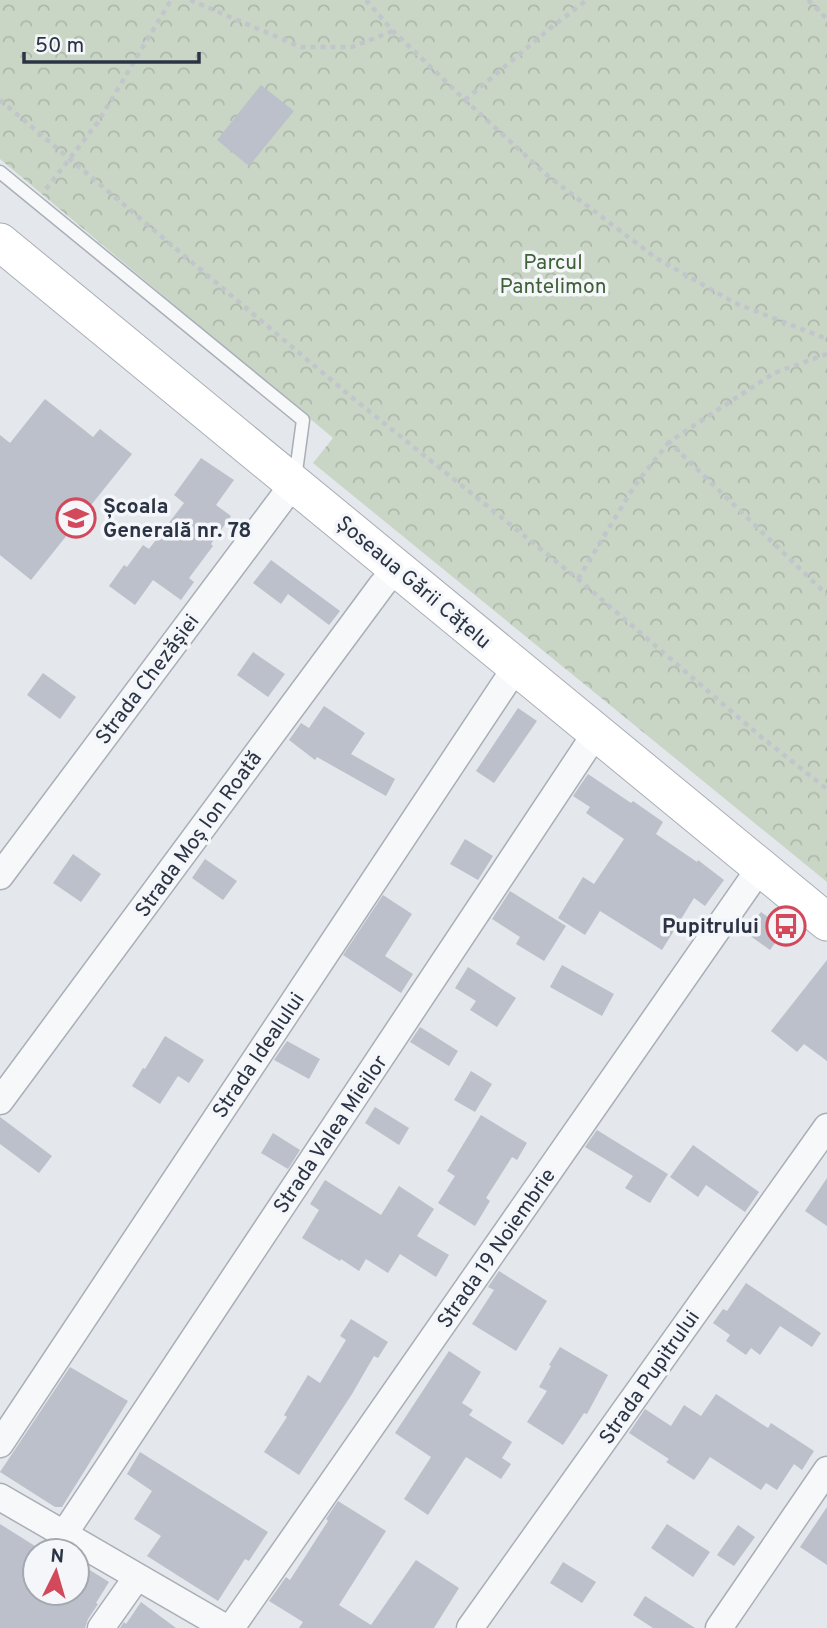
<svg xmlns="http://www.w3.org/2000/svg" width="827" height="1628" font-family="Overpass,sans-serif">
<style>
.forest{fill:url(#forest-crowns)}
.building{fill:#bbc0ca}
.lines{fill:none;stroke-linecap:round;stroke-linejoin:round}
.lane-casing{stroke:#a9aeb7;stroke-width:15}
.street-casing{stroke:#a9aeb7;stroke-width:29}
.secondary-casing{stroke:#a9aeb7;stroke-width:39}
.path{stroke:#c2c5cb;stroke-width:4.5;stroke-dasharray:5 5;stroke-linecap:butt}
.lane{stroke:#f7f8fa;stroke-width:12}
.street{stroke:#f7f8fa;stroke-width:26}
.secondary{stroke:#fff;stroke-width:37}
.labels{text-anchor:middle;stroke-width:7;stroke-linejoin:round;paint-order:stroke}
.park-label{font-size:21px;fill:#3f6138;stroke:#f4f6f9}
.poi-label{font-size:21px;font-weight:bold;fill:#2b3445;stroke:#f4f6f9;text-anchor:start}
.street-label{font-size:21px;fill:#2b3445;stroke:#f4f6f9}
</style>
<defs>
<pattern id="forest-crowns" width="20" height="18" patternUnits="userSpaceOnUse" patternTransform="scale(1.75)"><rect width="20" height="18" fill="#c9d6c5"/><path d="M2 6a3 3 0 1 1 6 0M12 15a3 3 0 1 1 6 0" fill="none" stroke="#adb8ab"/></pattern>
</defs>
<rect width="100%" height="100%" fill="#e4e7ec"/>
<path class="forest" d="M0,0H827V882L313,463L333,438L0,159Z"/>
<path class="building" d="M261,85L294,111L249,166L217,140Z
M45,399L93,437L100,429L132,454L31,580L0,555V435L10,443Z
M201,458L234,480L216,505L231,516L211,544L213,546L189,578L194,582L181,600L153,580L135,605L109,586L124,565L127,567L143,545L149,549L184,503L174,495Z
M271,560L340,611L329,625L288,594L281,604L253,583Z
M253,652L285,674L268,697L237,675Z
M43,673L76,697L60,719L27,695Z
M324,706L365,733L351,754L395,779L386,796L317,757L315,760L289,740L301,723L309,728Z
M518,708L537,721L494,783L476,771Z
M588,774L631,803L633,801L663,822L656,834L697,862L698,860L724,880L705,906L694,898L662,950L600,911L585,935L558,918L583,877L594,884L624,839L586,813L590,807L573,796Z
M465,839L493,856L478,880L450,864Z
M73,854L101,874L81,902L53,883Z
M205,859L237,881L223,900L192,878Z
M510,891L566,926L544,961L516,944L520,937L492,919Z
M383,895L412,914L385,956L413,974L401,993L343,955Z
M761,912L785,929L770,950L745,932Z
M827,960V1061L804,1044L797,1052L771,1031Z
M562,965L614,994L602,1016L550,987Z
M468,967L516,998L497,1027L470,1010L476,1001L455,988Z
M420,1027L458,1051L449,1066L410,1042Z
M165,1036L204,1060L189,1083L178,1076L160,1104L132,1086L143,1068L145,1069Z
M287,1041L320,1059L309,1079L274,1060Z
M471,1071L492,1084L475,1112L454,1100Z
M375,1107L409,1128L399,1145L365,1123Z
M481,1115L527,1143L517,1160L512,1157L486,1198L490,1201L475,1226L438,1203L455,1176L447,1171Z
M0,1117L52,1156L39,1173L0,1144Z
M597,1130L668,1174L650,1203L625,1188L633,1176L585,1147Z
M273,1133L300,1150L288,1169L261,1153Z
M693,1145L759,1192L745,1212L706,1185L698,1197L670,1177Z
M827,1178V1226L805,1211Z
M325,1180L381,1215L399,1186L434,1209L417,1236L449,1255L436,1277L400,1254L388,1273L366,1259L359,1271L341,1259L340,1261L302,1238L319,1210L310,1204Z
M499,1271L547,1301L516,1351L472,1324L494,1290L488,1287Z
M746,1283L821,1333L812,1347L780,1326L760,1355L751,1348L746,1355L726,1341L730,1335L713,1323L723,1309L727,1311Z
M351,1319L388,1342L378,1358L374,1356L352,1394L299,1475L264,1452L287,1417L284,1415L308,1375L320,1383L346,1340L340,1336Z
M560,1347L608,1375L587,1414L584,1413L563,1445L527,1422L547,1391L539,1387L551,1366L549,1365Z
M449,1351L481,1372L462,1403L473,1410L469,1415L512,1442L502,1458L511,1464L501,1479L466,1457L428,1515L404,1499L431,1457L395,1433Z
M70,1367L128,1401L62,1507H55L0,1472Z
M716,1394L768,1428L771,1423L814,1451L802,1470L794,1464L777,1490L766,1483L761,1490L710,1457L694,1480L666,1462L669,1459L629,1433L645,1409L671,1426L684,1405L701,1416Z
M140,1452L268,1532L249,1561L245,1559L218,1601L147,1556L161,1536L134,1519L152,1491L127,1474Z
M338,1501L386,1531L339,1605L371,1625L416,1560L459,1588L434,1628H299L303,1622L269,1601L286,1577L290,1580L328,1521L326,1519Z
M827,1507V1565L800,1547Z
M0,1524L35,1546V1593H77V1562L109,1582L96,1603L98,1604L88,1619L85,1628H0Z
M667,1524L710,1552L693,1577L651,1548Z
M738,1525L755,1537L734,1566L717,1555Z
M563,1562L596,1582L582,1603L550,1583Z
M645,1596L695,1628H653L633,1615Z
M141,1602L176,1628H120L124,1622L126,1624Z"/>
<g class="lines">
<g class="lane-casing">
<path id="lane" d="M0,172L303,420L295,479"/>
</g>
<g class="street-casing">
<path id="street" d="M0,876L294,483
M0,1101L382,585L397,568
M0,1444L516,667
M0,1497L226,1628
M64,1534L596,733
M101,1628L137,1577
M231,1628L760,868
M470,1628L827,1127
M719,1628L827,1470"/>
</g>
<g class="secondary-casing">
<path id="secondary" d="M0,242L827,922"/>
</g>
<path class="path" d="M190,0L301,47H352L393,31
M366,0L393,31L465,100L548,176L656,258L735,303L827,339
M808,0L827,19
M0,100L349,395L578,579L760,736L827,789
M465,100L553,26L587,0
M46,189L98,122L171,0
M827,354L774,373L669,442L827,595
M578,579L635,485L669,442"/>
<use href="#lane" class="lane"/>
<use href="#street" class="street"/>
<use href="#secondary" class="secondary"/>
</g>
<defs>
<g id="school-ring" transform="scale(2.0125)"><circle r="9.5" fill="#f4f6f9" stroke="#d1495b" stroke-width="1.5"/><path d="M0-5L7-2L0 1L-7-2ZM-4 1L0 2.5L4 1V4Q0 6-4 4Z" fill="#d1495b"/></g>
<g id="bus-ring" transform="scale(2.0125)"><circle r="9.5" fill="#f4f6f9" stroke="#d1495b" stroke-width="1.5"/><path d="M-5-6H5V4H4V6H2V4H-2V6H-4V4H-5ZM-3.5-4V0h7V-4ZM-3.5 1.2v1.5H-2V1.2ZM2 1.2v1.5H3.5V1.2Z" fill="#d1495b"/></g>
</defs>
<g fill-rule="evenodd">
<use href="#school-ring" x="76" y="518"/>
<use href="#bus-ring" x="786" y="926"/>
</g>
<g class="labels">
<g class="park-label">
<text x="553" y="269">Parcul<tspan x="553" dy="24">Pantelimon</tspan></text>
</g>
<g class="poi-label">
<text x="103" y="513">Școala<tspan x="103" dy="24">Generală nr. 78</tspan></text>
<text x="759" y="933" text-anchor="end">Pupitrului</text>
</g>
<g class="street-label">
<text transform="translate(414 582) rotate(40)" y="7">Șoseaua Gării Cățelu</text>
<text transform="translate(147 679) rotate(-53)" y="7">Strada Chezășiei</text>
<text transform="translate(198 834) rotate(-54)" y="7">Strada Moș Ion Roată</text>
<text transform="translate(258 1055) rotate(-56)" y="7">Strada Idealului</text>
<text transform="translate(330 1134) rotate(-56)" y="7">Strada Valea Mieilor</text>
<text transform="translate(496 1248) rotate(-55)" y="7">Strada 19 Noiembrie</text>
<text transform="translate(649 1377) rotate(-55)" y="7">Strada Pupitrului</text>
</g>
</g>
<g transform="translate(56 1572) rotate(5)"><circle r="33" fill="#f4f6f9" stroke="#a4a8b1" stroke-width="2"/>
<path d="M0-5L12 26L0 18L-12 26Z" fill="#d1495b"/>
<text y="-10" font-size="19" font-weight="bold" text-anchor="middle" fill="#2b3445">N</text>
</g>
<path d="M24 52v10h175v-10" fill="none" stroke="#2b3445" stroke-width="3.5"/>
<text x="35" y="52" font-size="21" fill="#2b3445" stroke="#f4f6f9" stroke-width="5" paint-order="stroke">50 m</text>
</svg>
